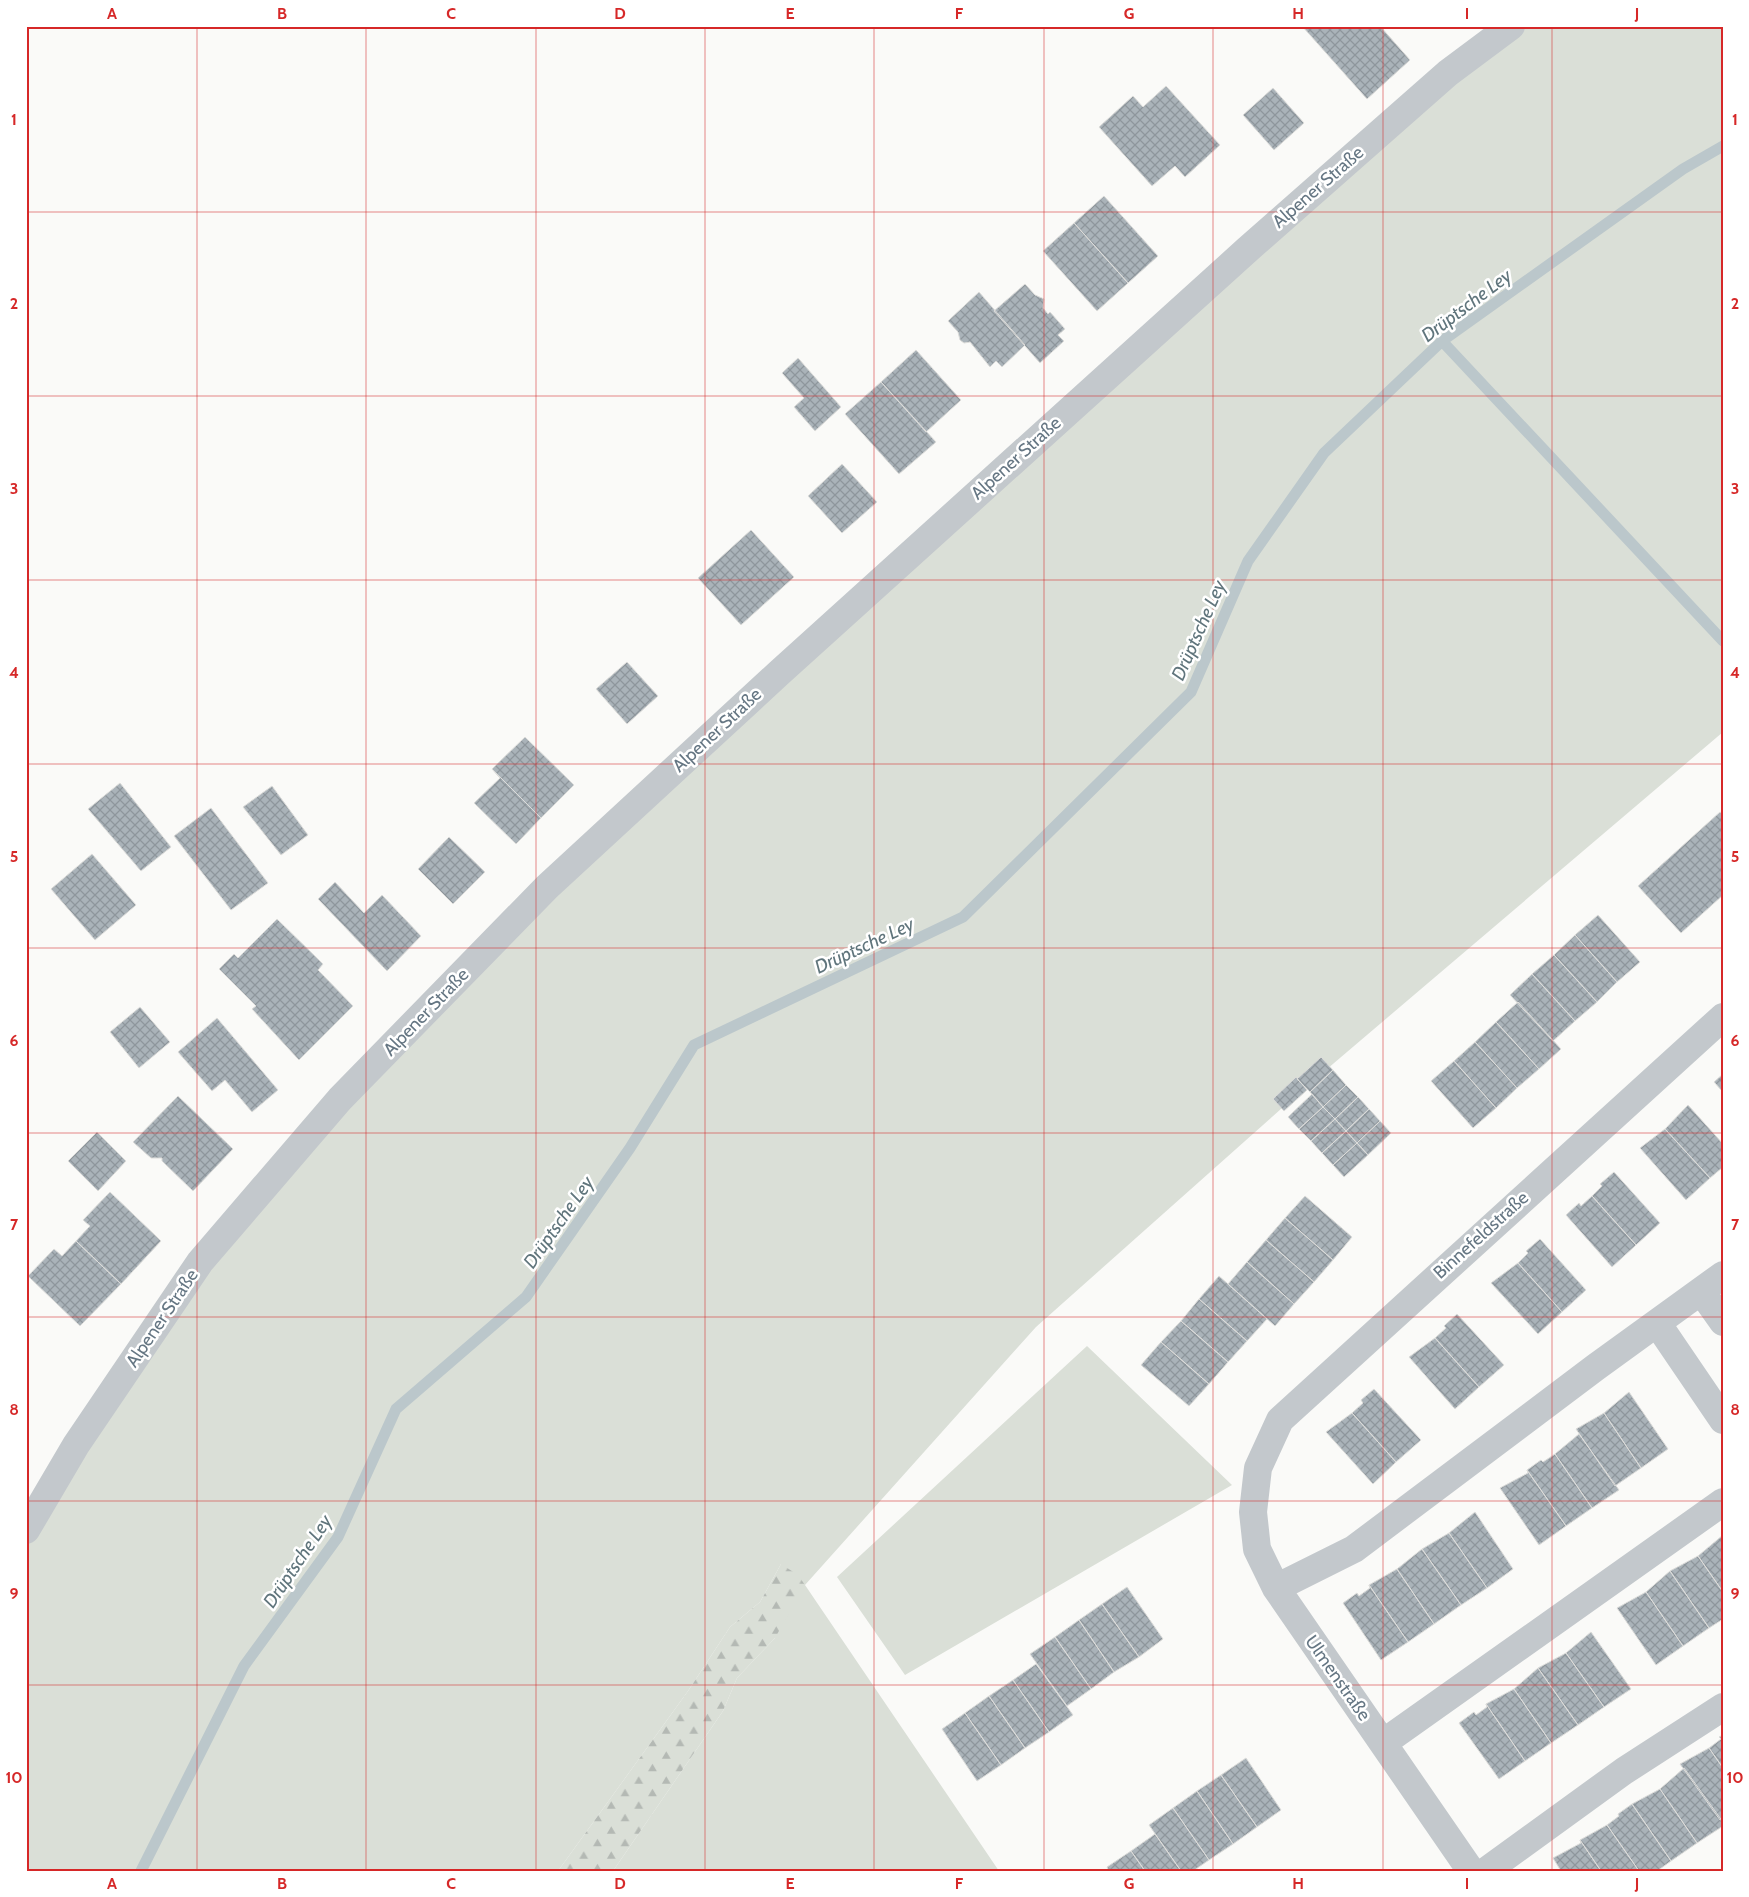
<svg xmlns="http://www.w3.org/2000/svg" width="1749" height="1897" font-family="Cabin,sans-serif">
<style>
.green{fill:#dadfd7}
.forest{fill:url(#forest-firs)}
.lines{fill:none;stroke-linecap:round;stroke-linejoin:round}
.stream{stroke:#bbc7cb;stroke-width:11}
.building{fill:url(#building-cross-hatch);stroke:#dcdcda}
.minor{stroke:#c3c8cc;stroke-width:28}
.grid{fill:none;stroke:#d62828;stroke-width:1;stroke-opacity:0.55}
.labels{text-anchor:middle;stroke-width:5;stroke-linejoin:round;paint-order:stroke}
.street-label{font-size:18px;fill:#657683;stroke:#fff}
.water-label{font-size:19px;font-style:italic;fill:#60757c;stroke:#fff}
.neatline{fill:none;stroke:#d62828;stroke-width:2}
.grid-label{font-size:16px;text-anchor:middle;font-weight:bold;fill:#d62828}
</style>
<defs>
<pattern id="forest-firs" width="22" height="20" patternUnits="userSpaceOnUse" patternTransform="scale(1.25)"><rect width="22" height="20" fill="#dadfd7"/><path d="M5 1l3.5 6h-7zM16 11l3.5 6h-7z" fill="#b4b9b4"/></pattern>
<pattern id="building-cross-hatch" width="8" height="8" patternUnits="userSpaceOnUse" patternTransform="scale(1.25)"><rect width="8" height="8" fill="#aab3b9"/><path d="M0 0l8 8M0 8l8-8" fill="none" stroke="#8e969c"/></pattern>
</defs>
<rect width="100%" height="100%" fill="#fafaf8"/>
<path class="green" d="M1511,26H1723V732L1300,1092L1036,1327L805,1585L999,1871H613L723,1711L737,1678L775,1638L781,1564L760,1602L730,1627L688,1691L558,1871H26V1530L200,1262L547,887Z
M1087,1346L1232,1485L905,1675L837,1577Z"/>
<path class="forest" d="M781,1564L798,1575L805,1585L775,1638L737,1678L723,1711L613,1871H558L688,1691L730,1627L760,1602Z"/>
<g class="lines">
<path class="stream" d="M1442,341L1723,641
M141,1871L244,1666L338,1537L396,1409L526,1297L630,1148L694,1045L963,917L1191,692L1248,561L1324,453L1442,341L1683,169L1723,146"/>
</g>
<path class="building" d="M1302,26H1380L1410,60L1367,99Z
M1166,86L1220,145L1185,177L1175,166L1152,186L1099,127L1133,96L1143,107Z
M1273,88L1304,123L1274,150L1243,115Z
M1104,196L1158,256L1128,283L1074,223Z
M1074,223L1128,283L1097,311L1043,251Z
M1025,284L1035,295L1044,299L1043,308L1048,314L1050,312L1065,329L1058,335L1064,341L1040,363L994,311Z
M979,292L1025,345L1002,367L996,361L990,367L970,342L964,343L960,340L958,332L948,321Z
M916,350L961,400L926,432L881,382Z
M798,358L841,407L815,431L794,407L804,398L782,373Z
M881,382L936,442L899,474L845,414Z
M842,464L877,502L842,533L808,496Z
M751,530L794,577L741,625L698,578Z
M627,662L658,696L627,724L596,689Z
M525,737L574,785L541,818L492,769Z
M492,769L541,818L516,844L474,803L500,778Z
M120,783L171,847L141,871L88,809Z
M272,786L308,835L281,855L243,807Z
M211,808L268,883L231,910L174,836Z
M1720,812L1723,814V895L1681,933L1638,886Z
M449,837L485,872L453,904L418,869Z
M92,854L136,905L95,940L51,889Z
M335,882L364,913L382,895L421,936L387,971L318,899Z
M1598,915L1640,962L1617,982L1575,935Z
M277,919L323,964L318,970L353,1006L299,1060L252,1009L256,1006L219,969L234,954L238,958Z
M1575,935L1617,982L1597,1002L1554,955Z
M1554,955L1597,1002L1575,1021L1532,974Z
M1532,974L1575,1021L1553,1041L1510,995Z
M1518,1002L1561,1049L1539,1069L1496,1022Z
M140,1007L170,1042L139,1068L110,1032Z
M217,1018L278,1090L252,1112L225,1080L212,1091L178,1052Z
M1496,1022L1539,1069L1517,1088L1475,1042Z
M1475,1042L1517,1088L1496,1108L1454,1061Z
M1321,1057L1333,1070L1310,1092L1297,1079Z
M1454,1061L1496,1108L1473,1128L1431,1081Z
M1333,1070L1346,1085L1323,1107L1310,1092Z
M1723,1074V1092L1714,1082Z
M1296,1077L1307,1090L1284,1111L1273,1099Z
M1346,1085L1358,1097L1335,1119L1323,1107Z
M1312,1094L1323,1107L1299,1129L1288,1117Z
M178,1096L233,1149L193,1191L162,1161V1158H151L133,1142Z
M1358,1097L1369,1109L1346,1131L1335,1119Z
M1688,1105L1723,1144V1167L1710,1178L1665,1129Z
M1323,1107L1335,1119L1311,1141L1299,1129Z
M1369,1109L1380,1121L1357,1143L1346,1131Z
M1335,1119L1346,1131L1322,1153L1311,1141Z
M1380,1121L1391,1133L1368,1155L1357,1143Z
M1665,1129L1710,1178L1686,1200L1640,1148Z
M1346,1131L1357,1143L1333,1165L1322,1153Z
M97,1132L126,1161L98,1191L68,1161Z
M1357,1143L1368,1155L1344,1177L1333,1165Z
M1614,1172L1660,1223L1636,1245L1592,1196L1602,1186L1600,1184Z
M110,1192L161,1241L121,1284L76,1241L90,1226L83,1220Z
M1305,1196L1352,1237L1333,1260L1285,1218Z
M1592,1196L1636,1245L1612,1267L1566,1215L1579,1203L1581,1206Z
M1285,1218L1333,1260L1314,1282L1266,1240Z
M1540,1239L1586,1290L1562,1312L1518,1263L1528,1253L1526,1251Z
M1266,1240L1314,1282L1294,1304L1247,1262Z
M76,1241L121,1284L80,1326L28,1276L54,1249L62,1256Z
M1247,1262L1294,1304L1275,1326L1228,1284Z
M1518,1263L1562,1312L1538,1334L1491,1283Z
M1219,1276L1267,1319L1247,1341L1199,1299Z
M1199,1299L1247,1341L1228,1362L1181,1321Z
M1457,1314L1504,1365L1479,1387L1435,1338L1446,1328L1444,1326Z
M1181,1321L1228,1362L1209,1384L1161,1342Z
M1435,1338L1479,1387L1455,1409L1409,1357Z
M1161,1342L1209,1384L1189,1406L1141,1365Z
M1374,1389L1421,1440L1396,1462L1352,1413L1363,1403L1361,1400Z
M1629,1392L1668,1449L1641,1468L1604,1413Z
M1352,1413L1396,1462L1373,1484L1326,1432Z
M1604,1413L1641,1468L1615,1486L1576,1429Z
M1579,1434L1619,1490L1592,1508L1555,1454Z
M1555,1454L1592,1508L1566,1526L1527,1470L1541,1460L1543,1462Z
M1527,1470L1566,1526L1539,1545L1500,1488L1528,1473Z
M1475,1512L1513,1569L1487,1588L1449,1533Z
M1449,1533L1487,1588L1461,1605L1422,1549Z
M1723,1535V1592L1698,1556Z
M1422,1549L1461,1605L1434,1624L1397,1569Z
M1698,1556L1723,1592V1619L1709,1628L1670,1571Z
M1397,1569L1434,1624L1408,1642L1369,1585Z
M1670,1571L1709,1628L1683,1646L1646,1592Z
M1369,1585L1408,1642L1381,1660L1343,1603L1357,1593L1359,1596L1370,1588Z
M1127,1587L1163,1639L1139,1657L1102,1604Z
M1646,1592L1683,1646L1656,1665L1617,1608Z
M1102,1604L1139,1657L1114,1672L1079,1620Z
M1079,1620L1114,1672L1091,1689L1055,1637Z
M1591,1632L1631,1689L1604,1707L1566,1653Z
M1055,1637L1091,1689L1067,1706L1030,1654Z
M1566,1653L1604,1707L1578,1725L1538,1668Z
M1036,1664L1073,1715L1049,1732L1013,1680Z
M1538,1668L1578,1725L1551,1743L1514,1689Z
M1013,1680L1049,1732L1025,1748L989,1696Z
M1514,1689L1551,1743L1525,1761L1486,1704Z
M989,1696L1025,1748L1001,1765L965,1713Z
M1486,1704L1525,1761L1499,1779L1459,1723L1474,1712L1476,1715L1487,1707Z
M965,1713L1001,1765L977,1781L942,1729Z
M1723,1735V1768L1709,1748L1721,1739L1719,1737Z
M1709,1748L1723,1768V1819L1720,1820L1680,1764Z
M1246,1758L1281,1810L1257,1827L1221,1775Z
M1684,1768L1723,1822V1826L1697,1843L1660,1789Z
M1221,1775L1257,1827L1233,1844L1197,1791Z
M1660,1789L1697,1843L1671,1861L1632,1804Z
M1197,1791L1233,1844L1209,1860L1173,1808Z
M1632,1804L1671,1861L1657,1871H1639L1607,1825L1619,1816L1618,1814Z
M1173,1808L1209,1860L1193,1871H1181L1149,1825Z
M1607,1825L1639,1871H1601L1580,1840Z
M1155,1834L1181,1871H1145L1131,1851Z
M1580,1840L1601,1871H1561L1553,1858L1581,1843Z
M1131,1851L1145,1871H1109L1107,1867Z"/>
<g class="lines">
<path class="minor" d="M1701,1291L1723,1322
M1657,1323L1723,1420
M26,1530L76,1445L200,1262L340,1099L547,887L779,673L1247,250L1448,73L1511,26
M1276,1588L1354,1549L1596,1367L1723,1275
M1383,1743L1723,1502
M1471,1871L1276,1588L1257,1549L1253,1512L1258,1468L1280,1420L1723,1017
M1486,1871L1624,1771L1723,1707"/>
</g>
<path class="grid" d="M197,26V1871M366,26V1871M536,26V1871M705,26V1871M874,26V1871M1044,26V1871M1213,26V1871M1383,26V1871M1552,26V1871M26,212H1723M26,396H1723M26,580H1723M26,764H1723M26,948H1723M26,1133H1723M26,1317H1723M26,1501H1723M26,1685H1723"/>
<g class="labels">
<g class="street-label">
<text transform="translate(1318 187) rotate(-41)" y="6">Alpener Straße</text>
<text transform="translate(1016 458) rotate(-42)" y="6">Alpener Straße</text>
<text transform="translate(717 730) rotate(-43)" y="6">Alpener Straße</text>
<text transform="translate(426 1012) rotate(-46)" y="6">Alpener Straße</text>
<text transform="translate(1481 1235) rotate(-42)" y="6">Binnefeldstraße</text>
<text transform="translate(162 1318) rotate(-56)" y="6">Alpener Straße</text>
<text transform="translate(1338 1678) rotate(55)" y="6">Ulmenstraße</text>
</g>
<g class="water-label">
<text transform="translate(1466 305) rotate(-37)" y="7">Drüptsche Ley</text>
<text transform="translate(1198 630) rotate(-66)" y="7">Drüptsche Ley</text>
<text transform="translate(864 945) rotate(-25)" y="7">Drüptsche Ley</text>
<text transform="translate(558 1222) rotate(-55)" y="7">Drüptsche Ley</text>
<text transform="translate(297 1561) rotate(-56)" y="7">Drüptsche Ley</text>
</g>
</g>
<rect width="1749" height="1897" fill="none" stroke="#ffffff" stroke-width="55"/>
<rect x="28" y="28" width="1694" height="1842" class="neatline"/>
<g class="grid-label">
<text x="112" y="19">A</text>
<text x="282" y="19">B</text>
<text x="451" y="19">C</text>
<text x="620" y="19">D</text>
<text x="790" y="19">E</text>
<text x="959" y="19">F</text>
<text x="1129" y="19">G</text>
<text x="1298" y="19">H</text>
<text x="1467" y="19">I</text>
<text x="1637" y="19">J</text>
<text x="14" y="125">1</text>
<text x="1735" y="125">1</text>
<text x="14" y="309">2</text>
<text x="1735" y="309">2</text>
<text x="14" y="494">3</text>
<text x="1735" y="494">3</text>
<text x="14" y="678">4</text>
<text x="1735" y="678">4</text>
<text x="14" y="862">5</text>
<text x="1735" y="862">5</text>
<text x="14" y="1046">6</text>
<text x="1735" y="1046">6</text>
<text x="14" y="1230">7</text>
<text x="1735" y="1230">7</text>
<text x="14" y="1415">8</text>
<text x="1735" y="1415">8</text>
<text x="14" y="1599">9</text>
<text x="1735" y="1599">9</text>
<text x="14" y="1783">10</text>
<text x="1735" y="1783">10</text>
<text x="112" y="1889">A</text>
<text x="282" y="1889">B</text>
<text x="451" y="1889">C</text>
<text x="620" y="1889">D</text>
<text x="790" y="1889">E</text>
<text x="959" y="1889">F</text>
<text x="1129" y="1889">G</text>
<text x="1298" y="1889">H</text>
<text x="1467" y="1889">I</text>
<text x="1637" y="1889">J</text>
</g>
</svg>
